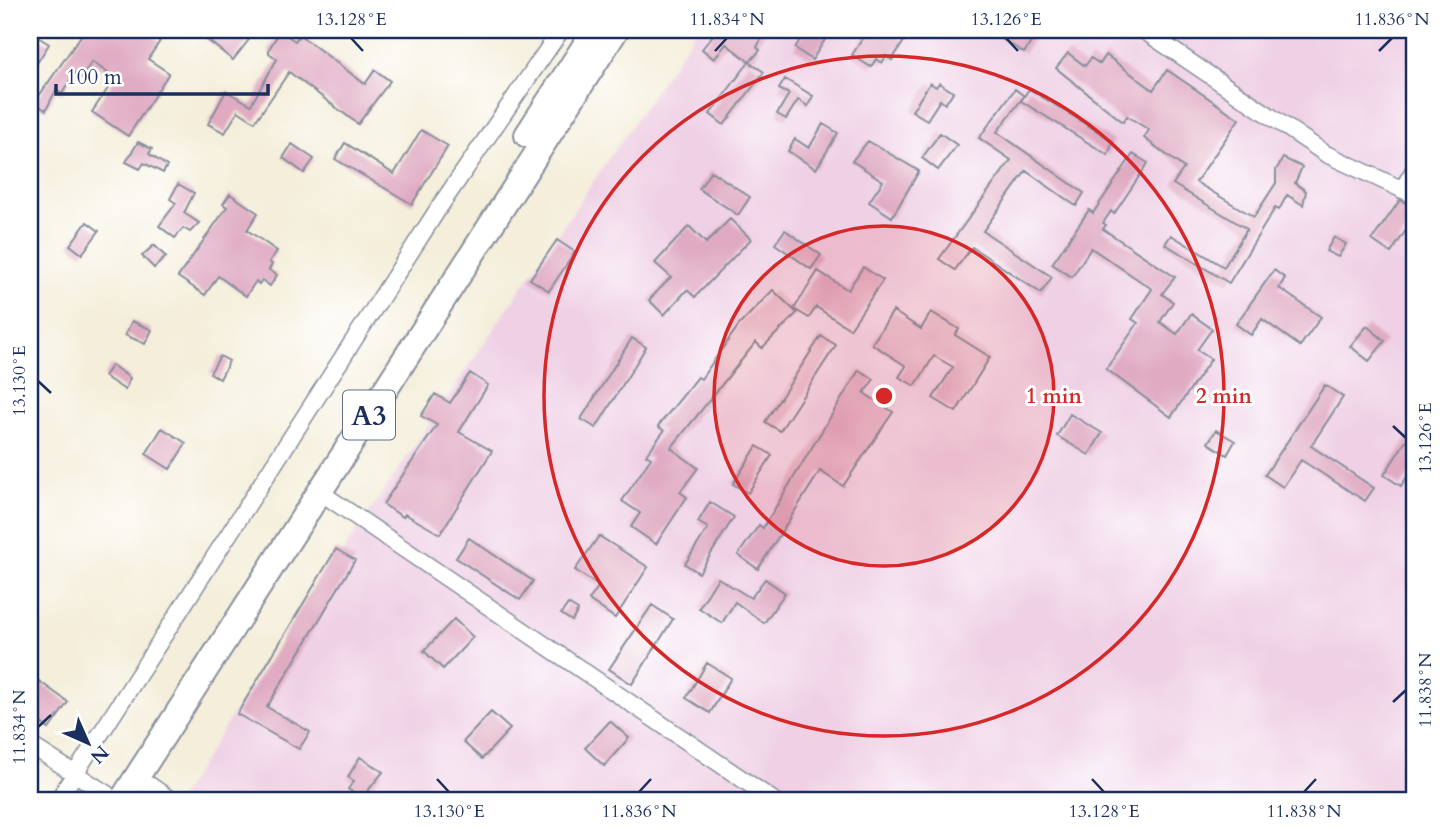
<svg xmlns="http://www.w3.org/2000/svg" width="1444" height="830" font-family="Cardo,serif">
<style>
.built{fill:#efd0e5}
.building{fill:#e0abc2}
.lines{fill:none;stroke-linecap:round;stroke-linejoin:round}
.minor-casing{stroke:#888e9c;stroke-width:19}
.trunk-casing{stroke:#888e9c;stroke-width:28}
.minor{stroke:#fff;stroke-width:16}
.trunk{stroke:#fff;stroke-width:24}
.ticks{fill:none;stroke:#1b2f5e;stroke-width:2.5}
.ring{fill:none;stroke:#d62828;stroke-width:3.5}
.labels{text-anchor:middle;stroke-width:6;stroke-linejoin:round;paint-order:stroke}
.shield{fill:#fff;stroke:#5f6d8e;stroke-width:2}
.shield-label{font-size:28px;font-weight:bold;fill:#1b2f5e}
.centre{fill:#d62828;stroke:#fff;stroke-width:3.5}
.ring-label{font-size:21px;text-anchor:middle;font-weight:bold;fill:#d62828;stroke:#fff;stroke-width:6;stroke-linejoin:round;paint-order:stroke}
.neatline{fill:none;stroke:#1b2f5e;stroke-width:2.5}
.ticks-label{font-size:18px;text-anchor:middle;fill:#1b2f5e}
</style>
<rect width="100%" height="100%" fill="#fff"/>
<filter id="ink" filterUnits="userSpaceOnUse"><feTurbulence type="fractalNoise" baseFrequency=".0143" numOctaves="2"/><feDisplacementMap in="SourceGraphic" scale="14" xChannelSelector="R" yChannelSelector="G"/><feConvolveMatrix kernelMatrix="1 2 1 2 8 2 1 2 1" color-interpolation-filters="sRGB"/></filter>
<filter id="wash" filterUnits="userSpaceOnUse"><feTurbulence type="fractalNoise" baseFrequency=".00686" numOctaves="4" result="noise"/><feDisplacementMap in="SourceGraphic" scale="28" xChannelSelector="R" yChannelSelector="G"/><feGaussianBlur stdDeviation="1.57" result="paint"/><feColorMatrix in="noise" values="0 0 0 0 0 0 0 0 0 0 0 0 0 0 0 0 0 1.4 0 .05"/><feComposite in="paint" operator="in"/></filter>
<g filter="url(#wash)">
<rect width="100%" height="100%" fill="#f4eeda"/>
<path class="built" d="M696,30H1414V800H178L233,714Z"/>
<g id="blocks">
<path class="building" d="M85,30H143L160,41L148,59L169,73L128,136L92,112L115,78L92,62L81,78L74,73L62,94L56,90L46,110L34,103Z
M213,30H242L251,37L233,60L206,39Z
M717,30H766L757,47L760,50L750,62L726,44L714,59L702,49Z
M806,30H831L812,60L795,48Z
M868,30L883,36L887,30L904,41L892,60L886,56L882,63L876,59L871,67L852,55Z
M988,30H1039L1024,53Z
M280,31L295,41L300,35L365,84L375,70L390,81L358,124L289,72L255,122L238,111L225,133L208,124L226,91L251,105L277,59L269,53V49Z
M30,32L49,44L30,74Z
M1068,53L1085,66L1091,58L1100,64L1106,55L1153,90L1167,70L1239,119L1196,182L1254,217L1276,183V170L1283,158L1302,167L1295,183L1306,191L1303,205L1287,195L1279,210L1275,208L1229,283L1165,244L1171,235L1224,267L1247,229L1173,184L1184,168L1144,138L1149,130L1127,116L1123,122L1056,68Z
M749,62L764,72L724,125L710,114Z
M785,79L813,96L808,106L798,100L786,119L777,114L789,94L779,89Z
M930,83L936,87L939,83L953,92L945,104L940,100L927,120L912,111Z
M1015,89L1024,96L997,132L1084,193L1076,206L1026,171L983,231L1052,277L1041,293L972,247L955,270L939,259L1011,160L979,138Z
M1029,89L1113,141L1108,155L1021,101Z
M823,124L838,133L816,169L788,151L795,139L809,148Z
M421,130L448,146L412,204L335,159L345,143L394,174Z
M940,133L957,145L938,170L922,158Z
M868,141L919,171L892,217L869,202L883,181L852,161Z
M138,142L152,149L149,154L167,166L163,173L144,163L140,169L126,162Z
M292,144L314,159L304,173L283,158Z
M1133,154L1148,163L1114,214L1111,211L1103,223L1106,225L1103,229L1175,277L1162,294L1173,302L1160,322L1177,334L1191,314L1212,329L1197,350L1211,359L1171,417L1106,369L1138,323L1132,319L1152,289L1091,248L1072,277L1052,264L1089,210L1093,213Z
M711,171L750,197L738,215L699,189Z
M178,184L194,193L184,213L199,223L190,232L183,228L175,238L159,226L176,203L170,199Z
M230,194L258,213L247,230L277,251L269,262L272,264L269,270L277,275L270,286L262,280L259,284L256,281L246,296L218,276L205,295L178,277L227,207L223,204Z
M1400,200L1414,207V218L1391,253L1372,240Z
M730,219L751,239L695,297L687,290L664,315L649,300L671,277L655,263L689,226L706,243Z
M87,222L99,231L82,254L70,245Z
M785,230L821,255L811,269L775,244Z
M1334,237L1346,244L1338,257L1326,251Z
M557,240L575,252L549,291L530,279Z
M154,245L166,257L154,268L142,256Z
M863,267L883,280L850,329L816,307L809,318L794,309L818,271L848,290Z
M1274,270L1285,278L1279,288L1321,317L1300,346L1262,319L1251,335L1236,324Z
M773,290L797,313L762,348L756,342L671,448L698,468L680,492L687,497L656,544L631,527L640,513L622,501L651,458L646,455L664,431L658,426L698,377L701,379L739,325Z
M893,311L921,329L931,312L959,329L955,335L990,357L956,412L933,398L953,367L934,356L915,386L899,377L906,366L872,344Z
M132,321L152,330L145,344L125,335Z
M1367,326L1385,341L1369,361L1350,346Z
M821,336L836,345L780,431L765,422Z
M632,338L646,347L596,428L581,419Z
M220,356L229,361L220,379L210,373Z
M112,365L130,378L125,390L104,376Z
M859,370L874,379L864,393L893,412L843,486L820,471L758,569L738,555L759,525L763,528Z
M470,373L488,385L459,432L492,451L440,534L405,514L403,517L383,504L437,425L421,416L435,394L450,403Z
M1325,385L1343,397L1311,446L1374,488L1365,501L1301,460L1283,487L1265,475Z
M1070,414L1102,433L1089,455L1057,436Z
M162,428L186,443L170,469L146,454Z
M1414,428V466L1401,486L1384,475Z
M1216,430L1235,441L1227,455L1208,443Z
M757,446L772,455L748,493L733,484Z
M710,502L734,517L699,573L685,564L708,528L698,522Z
M599,536L648,567L615,618L589,600L599,586L575,570Z
M469,538L533,581L520,600L456,558Z
M336,549L355,560L267,707L310,732L299,749L237,714Z
M718,578L751,598L765,579L785,593L764,623L735,602L722,623L699,608Z
M568,604L578,610L572,621L561,614Z
M652,605L673,619L632,684L609,669Z
M454,619L473,637L443,669L424,651Z
M707,663L731,678L710,713L686,698Z
M39,681L68,702L49,729L30,715L38,698L31,693Z
M491,712L510,729L482,759L463,742Z
M610,721L629,738L604,766L585,748Z
M360,757L383,772L362,798L348,789L354,781L348,777Z"/>
</g>
</g>
<g filter="url(#ink)">
<use href="#blocks" fill-opacity="0" stroke="#888e9c" stroke-width="2"/>
<g class="lines">
<g class="minor-casing">
<path id="minor" d="M1143,30L1326,154L1414,195
M1402,190L1414,170
M320,492L773,800
M30,745L107,794
M134,780L151,786L171,800
M58,800L440,206L561,30"/>
</g>
<g class="trunk-casing">
<path id="trunk" d="M527,135L595,30
M122,800L616,30"/>
</g>
<use href="#minor" class="minor"/>
<use href="#trunk" class="trunk"/>
</g>
</g>
<path class="ticks" d="M351,38L363,51M1006,38L1018,51M715,51L727,38M1379,51L1392,38M38,381L51,393M1393,426L1406,438M1393,702L1406,690M38,727L51,715M437,779L449,792M1092,779L1104,792M639,792L651,779M1304,792L1316,779"/>
<circle cx="884" cy="396" r="170" fill="#d62828" fill-opacity=".12"/>
<g class="ring">
<circle cx="884" cy="396" r="170"/>
<circle cx="884" cy="396" r="340"/>
</g>
<g class="labels">
<rect class="shield" x="343" y="390.5" width="52" height="49" rx="5"/>
<g class="shield-label">
<text x="369" y="425">A3</text>
</g>
</g>
<circle cx="884" cy="396" r="10" class="centre"/>
<g class="ring-label">
<text x="1054" y="403">1 min</text>
<text x="1224" y="403">2 min</text>
</g>
<rect width="1444" height="830" fill="none" stroke="#fff" stroke-width="77"/>
<g transform="translate(88 743) rotate(135)" stroke="#ffffff" stroke-width="5" paint-order="stroke">
<path d="M0-5L12 26L0 18L-12 26Z" fill="#1b2f5e"/>
<text y="-10" font-size="19" font-weight="bold" text-anchor="middle" fill="#1b2f5e">N</text>
</g>
<path d="M56 84v10h212v-10" fill="none" stroke="#1b2f5e" stroke-width="3.5"/>
<text x="66" y="84" font-size="21" fill="#1b2f5e" stroke="#ffffff" stroke-width="5" paint-order="stroke">100 m</text>
<rect x="38" y="38" width="1368" height="754" class="neatline"/>
<g class="ticks-label">
<text x="351" y="25">13.128°E</text>
<text x="727" y="25">11.834°N</text>
<text x="1006" y="25">13.126°E</text>
<text x="1392" y="25">11.836°N</text>
<text transform="translate(19 381) rotate(-90)" y="6">13.130°E</text>
<text transform="translate(1425 438) rotate(-90)" y="6">13.126°E</text>
<text transform="translate(1425 690) rotate(-90)" y="6">11.838°N</text>
<text transform="translate(19 727) rotate(-90)" y="6">11.834°N</text>
<text x="449" y="817">13.130°E</text>
<text x="639" y="817">11.836°N</text>
<text x="1104" y="817">13.128°E</text>
<text x="1304" y="817">11.838°N</text>
</g>
</svg>
